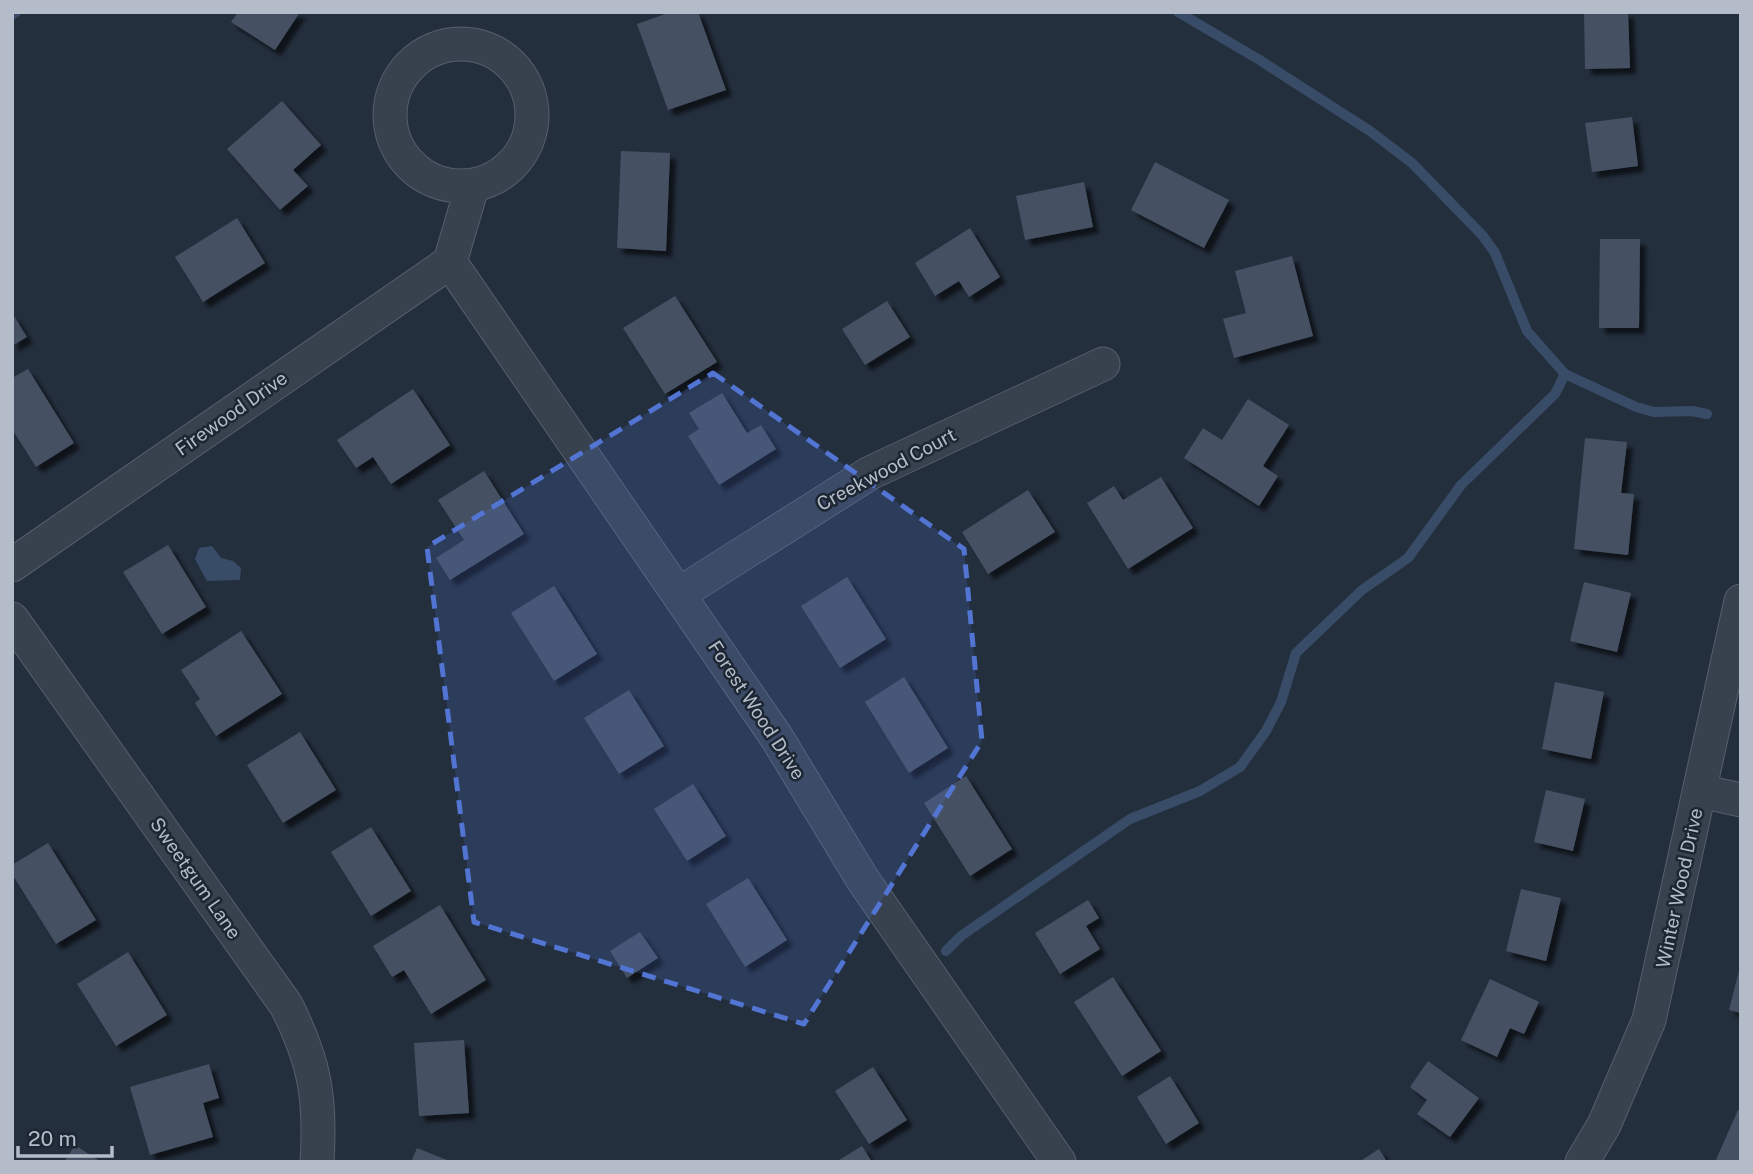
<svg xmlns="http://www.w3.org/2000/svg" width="1753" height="1174" font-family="'Public Sans',sans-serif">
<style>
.water{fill:#394c67}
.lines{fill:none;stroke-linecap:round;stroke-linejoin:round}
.stream{stroke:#394c67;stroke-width:10}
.building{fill:#455162;filter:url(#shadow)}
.minor-casing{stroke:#565f6c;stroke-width:35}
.minor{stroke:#38414e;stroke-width:33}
.marked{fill:#5274d3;fill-opacity:0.2;stroke:#5274d3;stroke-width:5;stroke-dasharray:14 9;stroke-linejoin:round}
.labels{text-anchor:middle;stroke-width:5;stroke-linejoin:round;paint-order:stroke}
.street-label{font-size:19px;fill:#b4bcc9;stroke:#1d2633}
</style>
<defs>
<filter id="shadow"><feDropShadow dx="6" dy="6" stdDeviation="2" flood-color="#0009"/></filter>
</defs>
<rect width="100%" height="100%" fill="#242f3e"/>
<path class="water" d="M212,546L221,558L233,561L241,568L240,580L207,581L195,559L199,548Z"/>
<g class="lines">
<path class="stream" d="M1178,12L1258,59L1370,131L1412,163L1483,236L1495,253L1527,331L1565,374L1636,407L1654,412L1692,411L1707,414
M12,15L16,12
M946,951L961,936L1130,819L1200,791L1240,767L1266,731L1281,702L1296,653L1362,590L1408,558L1461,485L1555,394L1565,374"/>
</g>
<path class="building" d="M238,12H300L275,50L231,22Z
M671,12H698L726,90L668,110L637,24Z
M1584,12H1628L1630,68L1585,69Z
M282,101L321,145L293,170L308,186L280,210L227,149Z
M1632,117L1638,166L1592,172L1585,123Z
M621,151L670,153L666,251L617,248Z
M1155,162L1229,200L1204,248L1131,210Z
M1084,182L1093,227L1025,240L1016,196Z
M237,218L265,263L203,302L175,257Z
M970,228L1000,277L969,297L959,281L935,296L915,263Z
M1600,239H1640L1639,328H1599Z
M1292,256L1313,336L1234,358L1223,319L1246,313L1235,271Z
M675,296L717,362L665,394L623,328Z
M887,301L910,337L865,365L842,329Z
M12,313L27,337L12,346Z
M28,369L74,443L36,467L12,429V378Z
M413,389L450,445L391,484L373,457L356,468L337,440Z
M722,393L747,433L761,425L776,449L719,485L688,436L699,429L689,413Z
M1248,399L1289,425L1263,466L1278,476L1259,506L1184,458L1203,428L1222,440Z
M1585,438L1627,442L1621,493L1634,494L1628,555L1574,549Z
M484,471L524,534L450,580L436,558L464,540L438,500Z
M1161,477L1193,528L1128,569L1087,503L1114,486L1123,500Z
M1028,490L1055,532L988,574L962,532Z
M168,545L206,607L162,634L123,572Z
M847,577L886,639L840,668L801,606Z
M1584,582L1631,593L1617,652L1570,641Z
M554,586L597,654L554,681L511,613Z
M241,631L282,694L216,736L195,703L200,699L181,670Z
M904,677L948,748L909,773L865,702Z
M1555,682L1604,692L1591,759L1542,749Z
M629,690L664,746L619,774L584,718Z
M300,732L336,790L283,823L247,765Z
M966,776L1012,849L970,876L924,803Z
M693,784L726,836L687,861L654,809Z
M1546,790L1585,799L1573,851L1534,842Z
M371,827L411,891L371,916L331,852Z
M48,843L96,920L56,944L12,874V865Z
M748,878L787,940L745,967L706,904Z
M1521,889L1561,898L1546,961L1506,951Z
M1088,900L1099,918L1086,926L1100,949L1060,974L1035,933Z
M440,905L486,980L431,1014L404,970L392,977L373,946Z
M640,932L658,958L627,978L610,951Z
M128,952L167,1015L116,1046L77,984Z
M1740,967H1741V1013L1729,1010Z
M1113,977L1161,1051L1122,1076L1074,1002Z
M1490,979L1539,1002L1524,1034L1510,1028L1497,1057L1461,1040Z
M464,1040L469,1113L419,1116L414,1043Z
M1428,1061L1479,1098L1450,1137L1417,1114L1427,1100L1410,1087Z
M209,1064L219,1098L203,1103L213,1137L150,1155L130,1087Z
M873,1067L907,1120L869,1144L835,1091Z
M1170,1076L1199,1123L1166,1144L1137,1097Z
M1738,1110L1741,1112V1162H1715Z
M75,1145L101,1162H64Z
M862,1146L872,1162H836Z
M417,1148L452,1162H411Z
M1379,1149L1387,1162H1359Z"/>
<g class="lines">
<g class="minor-casing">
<path id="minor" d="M390 115a71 71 0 1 1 142 0a71 71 0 1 1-142 0Z
M450,262L777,738L863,880L1059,1162
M450,262L472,187
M12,565L450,262
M679,594L870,473L1103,364
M12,619L286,1005C315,1062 321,1098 317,1162
M1700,791L1741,800
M1582,1162L1604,1125L1649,1020L1741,601"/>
</g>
<use href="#minor" class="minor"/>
</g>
<path class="marked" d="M713,373L964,549L982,741L804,1024L474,922L427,547Z"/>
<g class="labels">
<g class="street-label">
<text transform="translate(231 413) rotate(-35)" y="7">Firewood Drive</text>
<text transform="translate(886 469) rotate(-28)" y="7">Creekwood Court</text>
<text transform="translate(757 710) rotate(57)" y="7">Forest Wood Drive</text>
<text transform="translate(196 878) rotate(55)" y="7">Sweetgum Lane</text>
<text transform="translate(1679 888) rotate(-78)" y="7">Winter Wood Drive</text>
</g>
</g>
<rect width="1753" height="1174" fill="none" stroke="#b4bcc9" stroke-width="28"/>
<path d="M18 1146v10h94v-10" fill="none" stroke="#b4bcc9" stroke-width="3.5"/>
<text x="28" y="1146" font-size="21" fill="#b4bcc9" stroke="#1d2633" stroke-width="5" paint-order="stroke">20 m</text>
</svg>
